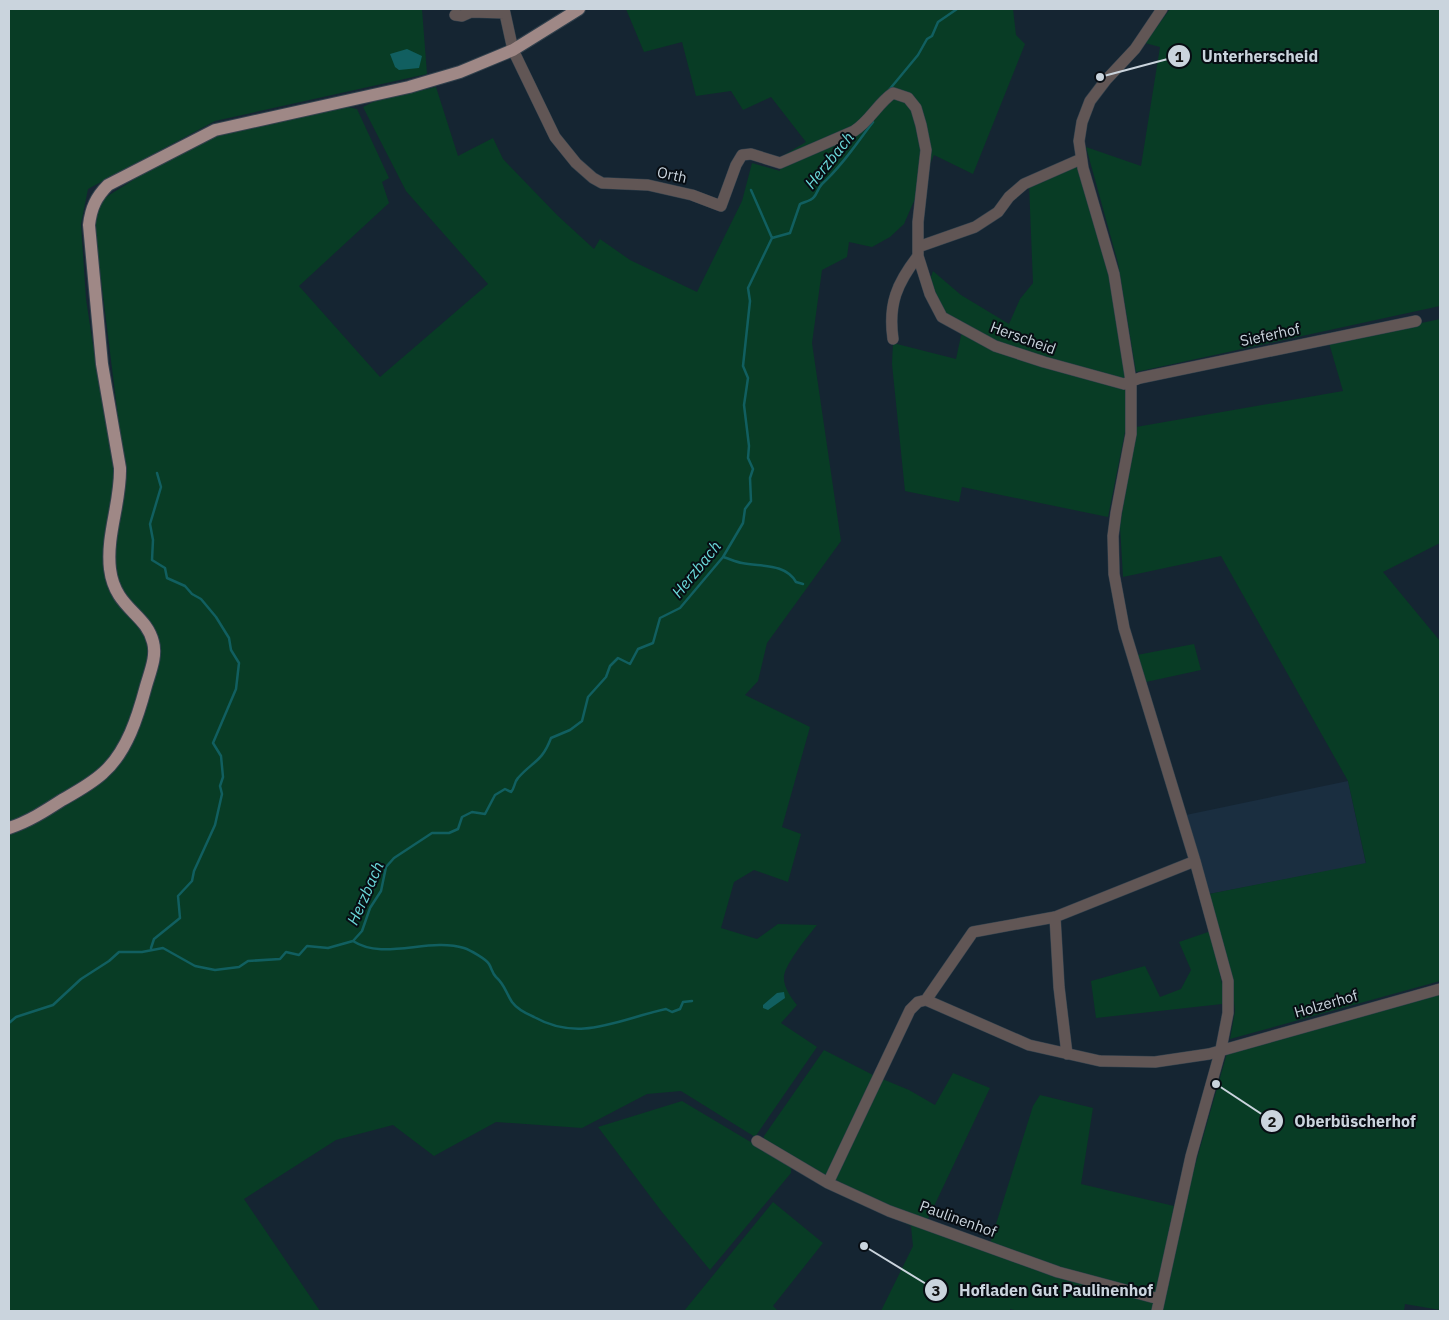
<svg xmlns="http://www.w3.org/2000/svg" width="1449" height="1320" font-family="'IBM Plex Sans',sans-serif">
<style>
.built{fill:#1a2e40}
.green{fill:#083c25}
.water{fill:#115f60}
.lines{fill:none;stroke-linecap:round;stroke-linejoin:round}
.stream{stroke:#115f60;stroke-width:2.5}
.minor-casing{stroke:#32414d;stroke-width:12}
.major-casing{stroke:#32414d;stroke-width:14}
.minor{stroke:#615655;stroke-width:11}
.major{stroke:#9f8886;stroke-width:12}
.labels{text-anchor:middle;stroke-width:4;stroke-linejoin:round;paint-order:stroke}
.street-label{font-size:15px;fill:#cad4dd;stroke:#070d13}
.water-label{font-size:16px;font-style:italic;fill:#6ad7d8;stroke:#070d13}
.leader{fill:none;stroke:#cad4dd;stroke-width:2}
.callout-dot{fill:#cad4dd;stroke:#070d13;stroke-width:2}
.mark-label{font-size:15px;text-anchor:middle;font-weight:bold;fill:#111}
.callout-label{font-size:16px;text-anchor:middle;font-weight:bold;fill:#cad4dd;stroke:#070d13;stroke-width:4;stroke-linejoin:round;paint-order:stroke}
</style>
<rect width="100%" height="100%" fill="#152532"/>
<path class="built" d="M1348,781L1366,864L1209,894L1186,815Z"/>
<path class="green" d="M9,9H422L427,74L215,121L88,189L81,224L86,299L96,365L121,441L94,223L103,199L160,163L220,134L343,106L357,109L389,178L382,182L389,203L299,286L380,377L488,284L406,191L363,107L375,101L436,87L458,156L493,138L503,159L557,215L594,249L600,239L630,260L697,292L742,201L752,163L780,171L779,158L806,142L771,97L743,110L731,91L696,96L682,42L644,52L626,9H1013L1016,35L1025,44L973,174L934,155L904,224L890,237L872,247L849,242L847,257L822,270L812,343L841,541L767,643L758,681L745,695L810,727L782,827L801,834L788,882L754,870L734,882L721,928L757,939L778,924L817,925C808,936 786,963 784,976C783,987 791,997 797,1005L781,1023L817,1047L755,1137L681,1091L647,1094L582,1128L496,1122L434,1156L393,1125L336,1140L244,1199L320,1311H9Z
M1170,9H1440V306L1136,372L1118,263L1086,147L1141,166L1160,47L1145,43Z
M1077,165L1109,276L1125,377L1120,381L999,344L947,314L938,304L931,277L933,271L961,295L1009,324L1020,299L1033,283L1029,184Z
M1440,319V543L1383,572L1440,641V981L1230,1039L1235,1011L1232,983L1209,894L1366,863L1348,781L1221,556L1123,577L1120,526L1136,427L1343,391L1329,343Z
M962,331L995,351L1125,390V432L1108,517L962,487L959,502L905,491L892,364L893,343L956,359Z
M1194,644L1201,670L1146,682L1137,655Z
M1211,931L1222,984V1004L1096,1018L1091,981L1145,966L1160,997L1181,989L1191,970L1179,942Z
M1440,992V1310L1405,1304L1404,1311H1162L1186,1197L1227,1053Z
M824,1050L877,1077L827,1181L764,1140V1136Z
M953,1073L990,1088L927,1221L883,1204L834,1179L880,1078L909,1090L935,1105Z
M1040,1095L1093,1108L1081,1184L1174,1206L1156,1294L1057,1269L990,1243L1033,1106Z
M682,1101L791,1166V1173L710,1270L662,1212L598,1127Z
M773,1202L823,1243L773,1306L778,1311H684Z
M869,1205L1155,1301L1154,1311H1018L1010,1309V1311H881L913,1246L911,1226Z"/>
<path class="water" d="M407,49L422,56L419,68L399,70L395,67L390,54Z
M784,992L785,998L768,1010L763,1008V1005L777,993Z"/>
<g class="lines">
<path class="stream" d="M889,90L918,55L927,39L932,36L938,22L957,9
M751,190L772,238
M723,557C730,559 736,562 742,563C761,567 785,563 796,582L803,584
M353,941C383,961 429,937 464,948C470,950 486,959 489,964C492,969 492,973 496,977C505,985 506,993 512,1002C517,1009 527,1014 534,1017C580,1043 619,1019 666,1009L672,1012L680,1009L683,1002L692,1001
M151,948L154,939L180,918L178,896L192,881L194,871L215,825L222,794L220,786L223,777L221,756L213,743L236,689L239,663L231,650L229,638L216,617L201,599L192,594L185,586L167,578L165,568L152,560L153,540L150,524L161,487L157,473
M9,1023L16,1017L53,1005L81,979L109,961L119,952H142L163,948L195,966L215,970L239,967L248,961L280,959L286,952L299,955L307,946L328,948L353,941L362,931L370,908L381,891L386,867L394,858L432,833H449L458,829L462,817L472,812L485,814L495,795L505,789L511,792C515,788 514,782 518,778C533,761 542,762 551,738L570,730L582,721L588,697L606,677L610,666L618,658L630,664L638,649L653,643L660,618L680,608L723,557L743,523L745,509L751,501L750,478L753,469L748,458L749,446L744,405L748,378L743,366L750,301L748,288L772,238L790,233L800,204C804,202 811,201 814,197C817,194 818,188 822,184C842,166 856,144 873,122"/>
<g class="minor-casing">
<path id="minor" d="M504,9L513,50L555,137L576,163L593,178L602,183L648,185L692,195L721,206L736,165L742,155L751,154L780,163L854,131C870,121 878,103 893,93L908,98L916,108L921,125L926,150L918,222V256L930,294L942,317L995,346L1044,362L1124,384L1140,378L1416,321
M455,15L462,16L471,12L504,13
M918,247L975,227L998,212L1009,197L1024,184L1081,159
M893,339C888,304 897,283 918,256
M1055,917L1059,987L1067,1054
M926,1000L1029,1045L1100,1061L1155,1062L1209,1054L1440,989
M757,1141L828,1183L889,1211L1058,1272L1159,1299
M828,1183L910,1010L918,1002L926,1000L973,932L1055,917L1195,861
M1157,1311L1191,1156L1221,1049L1228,1013V981L1195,861L1124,628L1114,574L1113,536L1116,513L1131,434V381L1114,274L1083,168L1079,141L1082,122L1090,101L1106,80L1135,49L1162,9"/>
</g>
<g class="major-casing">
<path id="major" d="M9,828C28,822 45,811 62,800C76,792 91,784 103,773C127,752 138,716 146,686C150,672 157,656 153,642C146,613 115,609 110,569C106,535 121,502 120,468L102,364L89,225C91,208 96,197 108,185L215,130L409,87L460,72L513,50L579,9"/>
</g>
<use href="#minor" class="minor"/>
<use href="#major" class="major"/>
</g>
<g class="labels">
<g class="street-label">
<text transform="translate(672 175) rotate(12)" y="5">Orth</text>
<text transform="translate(1270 335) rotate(-12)" y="5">Sieferhof</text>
<text transform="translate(1023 338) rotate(20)" y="5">Herscheid</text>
<text transform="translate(1326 1004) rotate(-16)" y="5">Holzerhof</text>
<text transform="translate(958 1219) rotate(20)" y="5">Paulinenhof</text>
</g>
<g class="water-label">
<text transform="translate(829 160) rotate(-51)" y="6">Herzbach</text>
<text transform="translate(696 569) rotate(-51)" y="6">Herzbach</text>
<text transform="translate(365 893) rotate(-66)" y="6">Herzbach</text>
</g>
</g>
<path class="leader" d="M1100 77L1179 56M1216 1084L1272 1121M864 1246L936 1290"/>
<g class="callout-dot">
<circle cx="1100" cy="77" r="5"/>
<circle cx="1216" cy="1084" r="5"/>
<circle cx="864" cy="1246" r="5"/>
<circle cx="1179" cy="56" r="12"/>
<circle cx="1272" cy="1121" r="12"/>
<circle cx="936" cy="1290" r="12"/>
</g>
<g class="mark-label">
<text x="1179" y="62">1</text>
<text x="1272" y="1127">2</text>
<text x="936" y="1296">3</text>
</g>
<g class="callout-label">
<text x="1260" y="62">Unterherscheid</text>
<text x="1355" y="1127">Oberbüscherhof</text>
<text x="1056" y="1296">Hofladen Gut Paulinenhof</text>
</g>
<rect width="1449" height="1320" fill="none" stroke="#cad4dd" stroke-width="20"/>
</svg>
